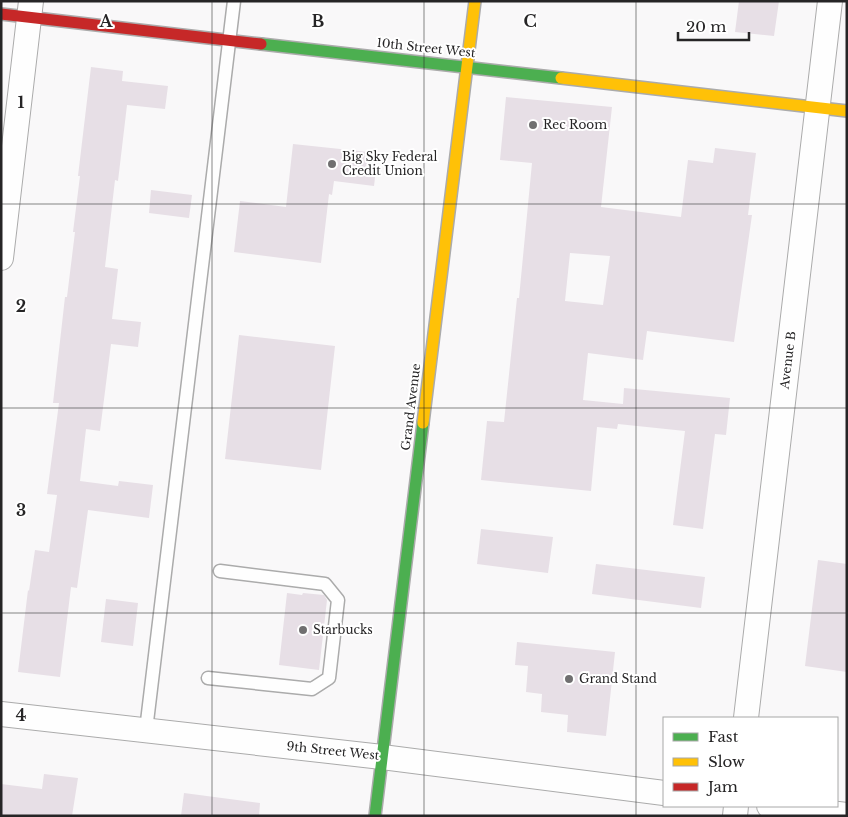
<svg xmlns="http://www.w3.org/2000/svg" width="848" height="817" font-family="'Libre Baskerville',serif">
<style>
.building{fill:#e7dfe6;fill-rule:evenodd}
.lines{fill:none;stroke-linecap:round;stroke-linejoin:round}
.lane-casing{stroke:#ababab;stroke-width:15}
.street-casing{stroke:#ababab;stroke-width:26}
.fast-casing{stroke:#ababab;stroke-width:14}
.slow-casing{stroke:#ababab;stroke-width:14}
.jam-casing{stroke:#ababab;stroke-width:14}
.lane{stroke:#fefefe;stroke-width:12}
.street{stroke:#fefefe;stroke-width:24}
.fast{stroke:#4caf50;stroke-width:11}
.slow{stroke:#ffc107;stroke-width:11}
.jam{stroke:#c62828;stroke-width:11}
.grid{fill:none;stroke:#262526;stroke-width:1;stroke-opacity:0.55}
.poi-dot{fill:#706f70;stroke:#fff;stroke-width:2}
.labels{text-anchor:middle;stroke-width:4;stroke-linejoin:round;paint-order:stroke}
.street-label{font-size:12px;fill:#262526;stroke:#fff}
.poi-label{font-size:12px;fill:#262526;stroke:#fff;text-anchor:start}
.grid-label{font-size:16px;text-anchor:middle;font-weight:bold;fill:#262526;stroke:#fff;stroke-width:4;stroke-linejoin:round;paint-order:stroke}
</style>
<rect width="100%" height="100%" fill="#f9f8f9"/>
<path class="building" d="M739,1H779L774,36L735,32Z
M91,67L123,71L122,81L168,86L165,109L127,105L118,181L115,180L105,267L118,269L112,319L141,322L138,347L111,344L100,431L86,429L80,481L118,486L119,481L153,485L149,518L88,510L77,588L71,587L60,677L18,672L28,590L29,591L35,550L49,552L57,495L47,494L59,403H53L65,297H67L75,232H73L80,176H78Z
M506,97L612,107L601,207L681,217L688,160L713,163L715,148L756,153L748,215H752L734,342L647,331L643,360L588,353L583,400L623,404L624,388L730,398L726,435L715,434L703,529L673,525L685,431L618,424L617,429L597,427L591,491L481,480L487,421L504,422L517,298H519L532,163L500,160ZM570,253L610,256L603,305L565,301Z
M293,144L378,153L374,186L334,181L332,195L329,194L321,263L234,252L240,201L286,207Z
M151,190L192,195L189,218L149,213Z
M239,335L335,346L321,470L225,459Z
M481,529L553,537L548,573L477,564Z
M818,560L847,564V672L805,666Z
M596,564L705,577L701,608L592,594Z
M287,593L302,595L303,593L324,595L327,600L319,670L279,665Z
M106,599L138,603L133,646L101,642Z
M517,642L615,652L606,736L567,732L568,715L541,712L542,694L526,692L528,666L515,665Z
M44,774L78,778L72,816H1V784L42,789Z
M184,793L260,803L259,816H181Z"/>
<g class="lines">
<g class="lane-casing">
<path id="lane" d="M208,678L312,689L329,678L338,600L325,584L220,571
M146,730L234,1"/>
</g>
<g class="street-casing">
<path id="street" d="M1,258L31,1
M1,714L382,757L664,793
M746,718L830,1
M769,806L847,815
M735,816L736,806"/>
</g>
<g class="fast-casing">
<path id="fast" d="M261,44L561,78
M375,816L423,423"/>
</g>
<g class="slow-casing">
<path id="slow" d="M561,78L847,111
M423,423L475,1"/>
</g>
<g class="jam-casing">
<path id="jam" d="M1,14L261,44"/>
</g>
<use href="#lane" class="lane"/>
<use href="#street" class="street"/>
<use href="#fast" class="fast"/>
<use href="#slow" class="slow"/>
<use href="#jam" class="jam"/>
</g>
<path class="grid" d="M212,1V816M424,1V816M636,1V816M1,204H847M1,408H847M1,613H847"/>
<g class="poi-dot">
<circle cx="533" cy="125" r="5"/>
<circle cx="332" cy="164" r="5"/>
<circle cx="303" cy="630" r="5"/>
<circle cx="569" cy="679" r="5"/>
</g>
<g class="labels">
<g class="street-label">
<text transform="translate(426 48) rotate(6)" y="4">10th Street West</text>
<text transform="translate(788 360) rotate(-83)" y="4">Avenue B</text>
<text transform="translate(411 407) rotate(-83)" y="4">Grand Avenue</text>
<text transform="translate(333 751) rotate(6)" y="4">9th Street West</text>
</g>
<g class="poi-label">
<text x="543" y="129">Rec Room</text>
<text x="342" y="161">Big Sky Federal<tspan x="342" dy="14">Credit Union</tspan></text>
<text x="313" y="634">Starbucks</text>
<text x="579" y="683">Grand Stand</text>
</g>
</g>
<g class="grid-label">
<text x="106" y="27">A</text>
<text x="318" y="27">B</text>
<text x="530" y="27">C</text>
<text x="21" y="108">1</text>
<text x="21" y="312">2</text>
<text x="21" y="516">3</text>
<text x="21" y="721">4</text>
</g>
<rect width="848" height="817" fill="none" stroke="#262526" stroke-width="5"/>
<rect x="663" y="717" width="175" height="90" fill="#ffffff" stroke="#a8a8a8"/>
<rect x="673" y="733" width="25" height="8" fill="#4caf50" stroke="#a8a8a8"/>
<text x="708" y="742" font-size="15" fill="#262526">Fast</text>
<rect x="673" y="758" width="25" height="8" fill="#ffc107" stroke="#a8a8a8"/>
<text x="708" y="767" font-size="15" fill="#262526">Slow</text>
<rect x="673" y="783" width="25" height="8" fill="#c62828" stroke="#a8a8a8"/>
<text x="708" y="792" font-size="15" fill="#262526">Jam</text>
<path d="M678 32v8h71v-8" fill="none" stroke="#262526" stroke-width="2.5"/>
<text x="686" y="32" font-size="15" fill="#262526" stroke="#ffffff" stroke-width="4" paint-order="stroke">20 m</text>
</svg>
